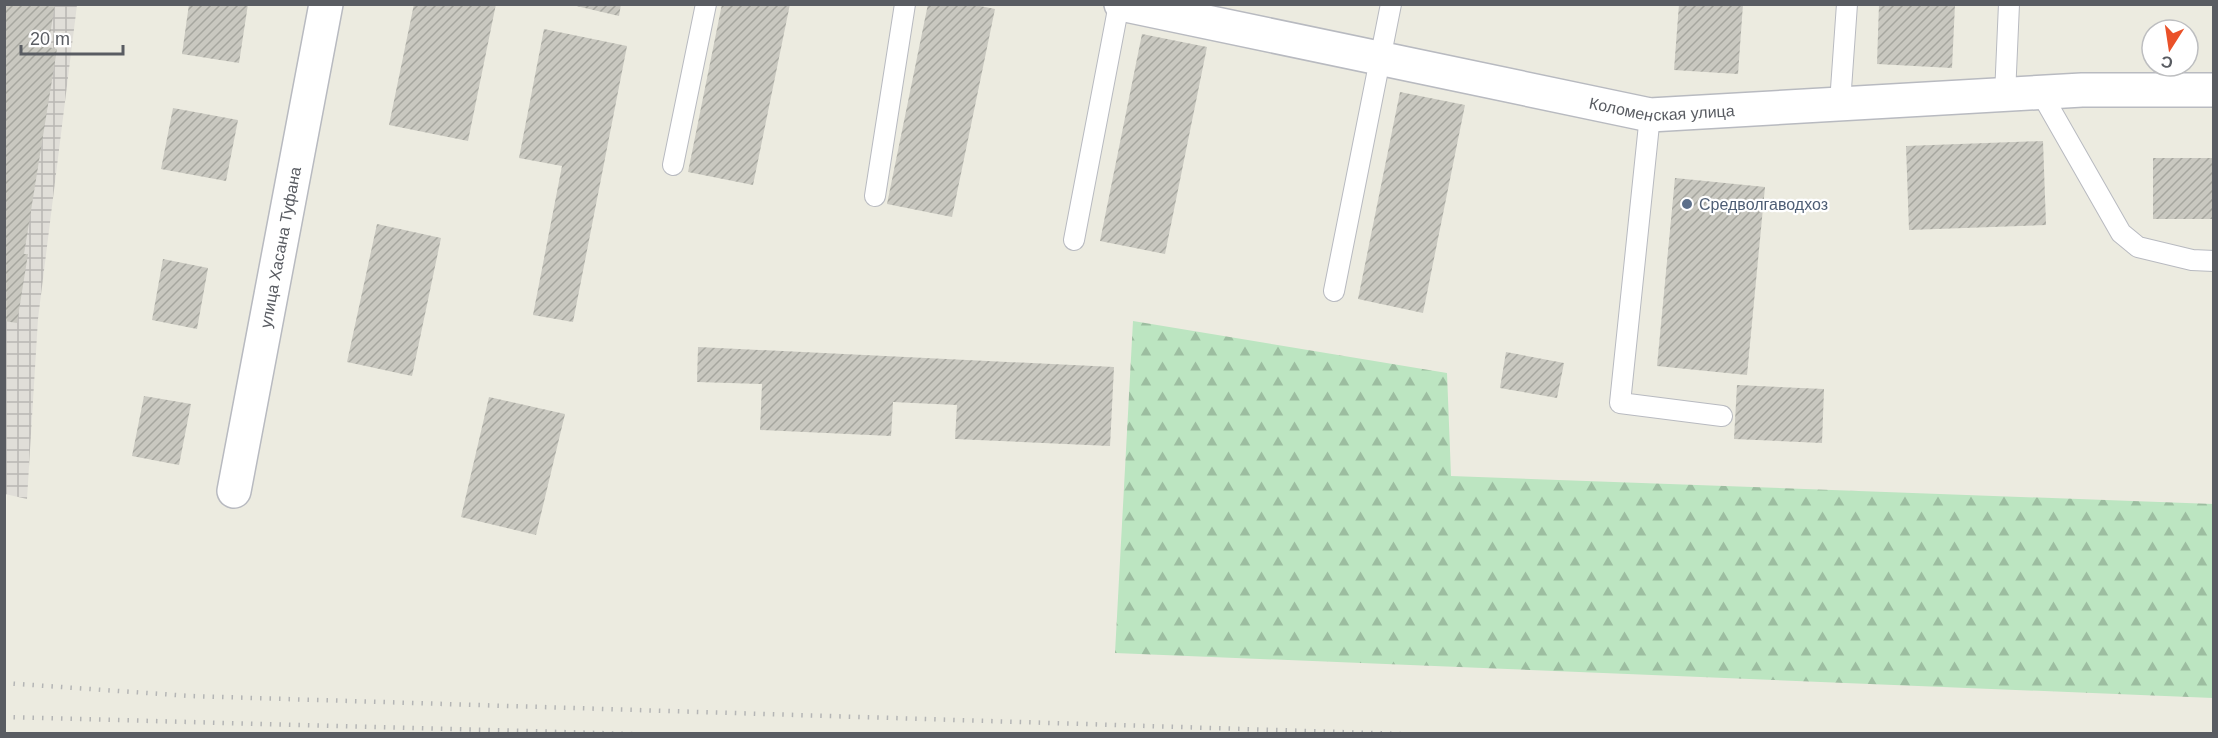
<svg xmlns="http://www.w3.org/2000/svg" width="2218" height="738" font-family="Helvetica,sans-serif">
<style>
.industrial{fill:url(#industrial-grid)}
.forest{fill:url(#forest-firs)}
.building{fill:url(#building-hatch)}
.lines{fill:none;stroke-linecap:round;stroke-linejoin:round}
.lane-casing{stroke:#b8bac0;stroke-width:22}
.street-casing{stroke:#b8bac0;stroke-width:36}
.lane{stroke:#fff;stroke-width:20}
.street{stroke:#fff;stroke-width:33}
.rail{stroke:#b4b5b5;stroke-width:4.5;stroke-dasharray:1.5 8;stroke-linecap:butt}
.service-dot{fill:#5c6f8a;stroke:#fff;stroke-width:2}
.labels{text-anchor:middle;stroke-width:4.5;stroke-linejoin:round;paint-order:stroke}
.street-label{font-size:16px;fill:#595c62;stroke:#fff}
.service-label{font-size:16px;fill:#4e5e75;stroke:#fff;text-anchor:start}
</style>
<defs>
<pattern id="industrial-grid" width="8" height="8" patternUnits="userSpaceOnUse" patternTransform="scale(1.5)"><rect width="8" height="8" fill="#e0ded8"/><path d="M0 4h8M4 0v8" fill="none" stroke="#b9b7b3"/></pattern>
<pattern id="forest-firs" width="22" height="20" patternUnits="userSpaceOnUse" patternTransform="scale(1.5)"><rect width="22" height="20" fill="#bce5c1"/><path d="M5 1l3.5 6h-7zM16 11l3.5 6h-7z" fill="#9cbda0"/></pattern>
<pattern id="building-hatch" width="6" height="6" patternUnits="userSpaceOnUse" patternTransform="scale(1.5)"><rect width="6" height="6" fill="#c9c8c0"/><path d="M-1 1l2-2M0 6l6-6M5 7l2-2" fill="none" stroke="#a6a69f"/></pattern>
</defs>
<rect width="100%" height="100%" fill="#ecebe0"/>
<path class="industrial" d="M5,5H77L38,319L27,499L5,494Z"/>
<path class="forest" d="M1133,321L1447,373L1451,476L2213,504V698L1115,653Z"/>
<path class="building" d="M4,4H55L48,47L57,49L24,254H28L17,323L4,321Z
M189,4H248L239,63L182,54Z
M414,4H496L468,141L389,125Z
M568,4H621L619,16Z
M722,4H790L753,185L688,172Z
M928,4H970L995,9L952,217L887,204Z
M1679,4H1743L1738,74L1674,70Z
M1879,4H1955L1952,68L1877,64Z
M544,29L627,46L573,322L533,315L562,166L519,158Z
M1142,34L1207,47L1165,254L1100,241Z
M1400,92L1465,105L1423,313L1358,299Z
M173,108L238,120L226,181L161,169Z
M2043,141L2046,225L1909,230L1906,146Z
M2153,158H2214V219H2153Z
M1675,178L1765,187L1747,375L1657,366Z
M377,224L441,238L412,376L347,362Z
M163,259L208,268L197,329L152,320Z
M698,347L1114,367L1110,446L955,439L957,405L893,402L891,436L760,430L762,384L697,382Z
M1506,352L1564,363L1557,398L1500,388Z
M1737,385L1824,389L1822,443L1734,439Z
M144,396L191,404L179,465L132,456Z
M489,397L565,414L536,535L461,517Z"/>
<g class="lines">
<g class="lane-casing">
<path id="lane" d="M2041,93L2121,233L2138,247L2192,260L2214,261
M2005,95L2009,4
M1840,103L1847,4
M1650,115L1620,403L1722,416
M673,165L706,4
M875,196L905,4
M1074,240L1119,4
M1334,291L1391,4"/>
</g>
<g class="street-casing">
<g id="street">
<path id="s1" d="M1121,4L1650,115L2082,90H2214"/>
<path id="s2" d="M234,491L326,4"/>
</g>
</g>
<use href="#lane" class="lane"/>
<use href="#street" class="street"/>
<path class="rail" d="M4,683L190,696L1403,734
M4,717L635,734"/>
</g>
<circle class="service-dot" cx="1687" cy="204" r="6"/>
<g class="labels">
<g class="street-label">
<text dy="6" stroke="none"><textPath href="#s1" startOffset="552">Коломенская улица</textPath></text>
<text dy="6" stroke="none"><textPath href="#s2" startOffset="248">улица Хасана Туфана</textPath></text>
</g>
<g class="service-label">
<text x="1699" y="210">Средволгаводхоз</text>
</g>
</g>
<rect width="2218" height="738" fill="none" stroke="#595c62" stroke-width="12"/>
<g transform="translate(2170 48) rotate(192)"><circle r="28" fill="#ffffff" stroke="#bdbec0" stroke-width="1.5"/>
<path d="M0-4.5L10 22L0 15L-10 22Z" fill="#ea5129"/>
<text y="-9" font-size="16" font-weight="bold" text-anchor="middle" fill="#595c62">С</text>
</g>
<path d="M21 45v9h102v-9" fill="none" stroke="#595c62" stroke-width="3"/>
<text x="30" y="45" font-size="18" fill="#595c62" stroke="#ffffff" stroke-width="4.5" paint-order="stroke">20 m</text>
</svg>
